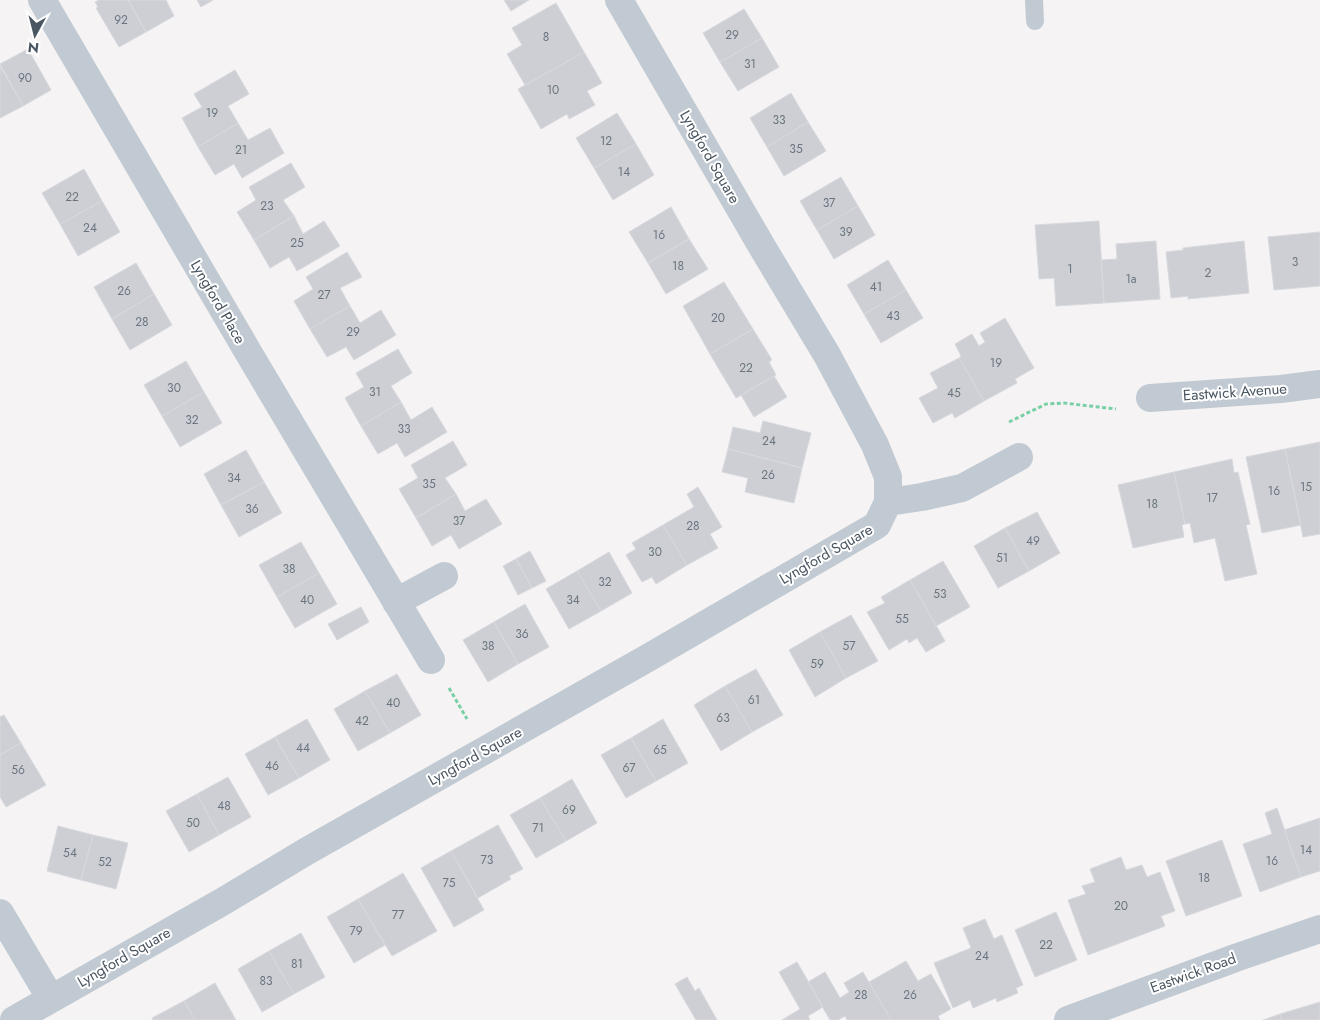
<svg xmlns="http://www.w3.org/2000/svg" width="1320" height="1020" font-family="Jost,sans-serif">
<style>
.building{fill:#cdcfd5;stroke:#d7d9de}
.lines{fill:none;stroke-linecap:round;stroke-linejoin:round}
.path{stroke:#7ad0a6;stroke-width:3;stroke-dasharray:4 2.5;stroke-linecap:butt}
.lane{stroke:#c1cad2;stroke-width:18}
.street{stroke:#c1cad2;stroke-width:28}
.labels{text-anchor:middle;stroke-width:4;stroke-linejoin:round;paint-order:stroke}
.number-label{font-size:12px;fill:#6b747e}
.street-label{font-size:15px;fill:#4a5661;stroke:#fff}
</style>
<rect width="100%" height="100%" fill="#f5f3f3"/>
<path class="building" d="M99,0H128L146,32L119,47L96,8L98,7L95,2Z
M128,0H166L174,16L146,32Z
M197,0H213L201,7Z
M504,0H529L511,11Z
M556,3L584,52L525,85L507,54L522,45L512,28Z
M744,9L762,38L720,62L703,33Z
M762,38L779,67L738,91L720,62Z
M28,49L51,90L23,106L0,64Z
M584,52L602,83L587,91L595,105L569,119L567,114L541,129L518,89Z
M0,66L23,106L0,118Z
M235,70L249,94L228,106L238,123L198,147L182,118L202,107L194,94Z
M791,93L808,122L767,147L750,118Z
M617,113L636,144L594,168L576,138Z
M808,122L826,151L784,176L767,147Z
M238,123L248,140L270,128L284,153L242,178L234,164L215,175L198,147Z
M636,144L654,175L613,200L594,168Z
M291,163L305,187L283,200L294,216L254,240L237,212L256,200L249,187Z
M84,169L102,201L60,224L42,193Z
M841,177L858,206L817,230L800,201Z
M102,201L120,232L78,256L60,224Z
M858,206L875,235L834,259L817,230Z
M671,207L689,239L648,263L629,232Z
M294,216L303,234L324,221L340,246L297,271L289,257L270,268L254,240Z
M1099,221L1104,303L1056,306L1054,278L1039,279L1035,225Z
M1320,232V286L1274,290L1268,237Z
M689,239L708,269L666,294L648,263Z
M1156,241L1160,299L1104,303L1101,260L1117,259L1116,244Z
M1244,241L1249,293L1188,299V296L1171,298L1166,252L1183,250V248Z
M347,252L362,277L340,288L350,306L310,329L294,301L313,289L306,277Z
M888,260L906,290L864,314L847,285Z
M136,263L154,294L112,319L94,287Z
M724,282L753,329L710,354L683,306Z
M906,290L923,318L881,343L864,314Z
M154,294L172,325L130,350L112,319Z
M350,306L360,323L381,310L396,335L354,360L346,347L327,357L310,329Z
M1005,318L1034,368L1015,379L1017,383L984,401L959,358L961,356L955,344L972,334L979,346L985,342L980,333Z
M753,329L772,360L769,362L776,375L736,398L710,354Z
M398,349L412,373L391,386L401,402L361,426L345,398L364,387L356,373Z
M959,358L984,401L955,418L952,413L933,423L919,398L938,388L930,373Z
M186,361L204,392L162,416L144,385Z
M774,376L787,397L754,417L741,395Z
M204,392L222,423L180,447L162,416Z
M401,402L411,420L432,407L447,432L405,457L397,443L378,454L361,426Z
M763,421L811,433L802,468L728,449L733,427L760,433Z
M453,441L467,465L445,478L456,494L416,518L399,489L418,478L411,465Z
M1320,442V534L1303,537L1285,449Z
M728,449L802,468L794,503L745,492L748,478L722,472Z
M1285,449L1301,525L1262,533L1246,457Z
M246,450L264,482L221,505L204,474Z
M1232,459L1234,473L1238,472L1250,524L1246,525L1257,574L1225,581L1215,538L1194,543L1190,523L1185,524L1174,472Z
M1174,472L1185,524L1182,525L1184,537L1133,548L1118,485Z
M264,482L282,513L239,537L221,505Z
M698,487L722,527L710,534L718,548L687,565L663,525L694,507L687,494Z
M456,494L465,511L486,499L502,524L459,549L451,535L432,546L416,518Z
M1037,512L1060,553L1029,571L1005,528Z
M663,525L687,565L656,584L652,577L642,582L626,555L636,549L632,543Z
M1005,528L1029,571L998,588L974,546Z
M301,542L319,573L277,597L259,565Z
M530,551L546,581L532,588L516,559Z
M609,552L632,593L601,611L577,571Z
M516,559L532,588L518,595L503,566Z
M943,561L970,607L936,626L910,580Z
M577,571L601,611L569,629L546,589Z
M319,573L337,604L295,628L277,597Z
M910,580L945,641L926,652L917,638L909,643L907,639L889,650L867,612L885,603L881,597Z
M525,604L549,647L518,664L494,622Z
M361,607L369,622L337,640L328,624Z
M851,615L878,661L846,678L820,632Z
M494,622L518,664L488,682L463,640Z
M820,632L846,678L815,697L789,650Z
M756,669L783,715L752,732L725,686Z
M397,674L421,715L390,733L365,691Z
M725,686L752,732L721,751L694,705Z
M365,691L390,733L358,751L334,709Z
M4,715L21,743L0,755V717Z
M307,719L330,760L299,778L275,737Z
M663,719L688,763L656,781L631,738Z
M275,737L299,778L268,795L245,754Z
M631,738L656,781L626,798L601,755Z
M21,743L46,785L6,807L0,797V755Z
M228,777L251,817L219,835L197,794Z
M572,779L597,823L566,841L540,798Z
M197,794L219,835L189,852L166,811Z
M540,798L566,841L536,858L510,815Z
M1277,808L1301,877L1260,892L1243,844L1272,834L1265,813Z
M1320,818V871L1301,877L1284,830Z
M498,825L523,869L509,876L511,879L478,898L451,851Z
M58,826L93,835L81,880L47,871Z
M93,835L128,843L116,889L81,880Z
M1222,840L1242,896L1186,916L1166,861Z
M451,851L484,910L454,927L421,868Z
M1121,857L1126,870L1142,865L1147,877L1160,872L1175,911L1161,916L1165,926L1088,955L1068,900L1086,894L1082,886L1095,882L1090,869Z
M403,873L437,931L392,956L358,899Z
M358,899L385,945L354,963L327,917Z
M1056,912L1077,960L1035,977L1015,930Z
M985,919L994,939L1002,935L1023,985L1016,988L1018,993L997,1002L996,998L973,1008L970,1000L953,1008L934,963L971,948L963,928Z
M301,933L325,977L294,994L269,951Z
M269,951L294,994L262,1012L238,969Z
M906,961L918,981L931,974L951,1009L938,1016L940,1020H891L869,982Z
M797,962L823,1007L808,1016L810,1020H782L800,1009L779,972Z
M825,972L840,998L849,992L844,983L863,972L891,1020H847L845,1016L838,1020H830L808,982Z
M687,977L695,991L699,988L717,1020H696L675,984Z
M215,983L236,1020H195L184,1001Z
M184,1001L195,1020H153L152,1018Z
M1320,1002V1020H1282L1280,1014Z
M1280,1014L1282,1020H1263Z"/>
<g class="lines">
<path class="path" d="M1009,422L1046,404L1064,403L1116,409
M449,688L467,719"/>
<path class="lane" d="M1034,0L1035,21"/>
<path class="street" d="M42,0L251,357L431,660
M1150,398L1281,389L1320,384
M888,502L922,497L962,488L1019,457
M396,602L444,576
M0,913L51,999L14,1020
M51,999L222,902L307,851L646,659L877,525L888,502V477L875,445L827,355L761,245L619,0
M1068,1020L1238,957L1320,929"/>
</g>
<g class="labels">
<g class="number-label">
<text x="121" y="24">92</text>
<text x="732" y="39">29</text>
<text x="546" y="41">8</text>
<text x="750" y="68">31</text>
<text x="25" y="82">90</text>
<text x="553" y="94">10</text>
<text x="212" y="117">19</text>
<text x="779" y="124">33</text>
<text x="606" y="145">12</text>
<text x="796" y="153">35</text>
<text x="241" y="154">21</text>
<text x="624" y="176">14</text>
<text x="72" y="201">22</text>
<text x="829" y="207">37</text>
<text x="267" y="210">23</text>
<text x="90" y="232">24</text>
<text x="846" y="236">39</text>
<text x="659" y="239">16</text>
<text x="297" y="247">25</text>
<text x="1295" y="266">3</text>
<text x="678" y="270">18</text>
<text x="1070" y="273">1</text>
<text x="1208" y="277">2</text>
<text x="1131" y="283">1a</text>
<text x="876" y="291">41</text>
<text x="124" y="295">26</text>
<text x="324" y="299">27</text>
<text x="893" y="320">43</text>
<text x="718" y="322">20</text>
<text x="142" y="326">28</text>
<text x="353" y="336">29</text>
<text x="996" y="367">19</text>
<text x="746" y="372">22</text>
<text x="174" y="392">30</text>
<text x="375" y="396">31</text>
<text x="954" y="397">45</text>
<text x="192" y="424">32</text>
<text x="404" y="433">33</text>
<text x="769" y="445">24</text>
<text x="768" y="479">26</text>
<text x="234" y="482">34</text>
<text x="429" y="488">35</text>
<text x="1306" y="491">15</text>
<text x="1274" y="495">16</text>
<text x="1212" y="502">17</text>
<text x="1152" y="508">18</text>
<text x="252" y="513">36</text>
<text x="459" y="525">37</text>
<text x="693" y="530">28</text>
<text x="1033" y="545">49</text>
<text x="655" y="556">30</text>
<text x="1002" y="562">51</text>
<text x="289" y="573">38</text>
<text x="605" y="586">32</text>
<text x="940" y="598">53</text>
<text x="307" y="604">40</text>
<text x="573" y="604">34</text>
<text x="902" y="623">55</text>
<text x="522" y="638">36</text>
<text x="488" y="650">38</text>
<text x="849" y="650">57</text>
<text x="817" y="668">59</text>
<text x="754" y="704">61</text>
<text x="393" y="707">40</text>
<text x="723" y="722">63</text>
<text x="362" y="725">42</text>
<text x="303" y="752">44</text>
<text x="660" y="754">65</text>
<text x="272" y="770">46</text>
<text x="629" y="772">67</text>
<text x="18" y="774">56</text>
<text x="224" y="810">48</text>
<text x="569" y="814">69</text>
<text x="193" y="827">50</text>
<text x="538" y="832">71</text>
<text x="1306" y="854">14</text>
<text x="70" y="857">54</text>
<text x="487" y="864">73</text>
<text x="1272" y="865">16</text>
<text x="105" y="866">52</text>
<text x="1204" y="882">18</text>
<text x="449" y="887">75</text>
<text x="1121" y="910">20</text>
<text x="398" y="919">77</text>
<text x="356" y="935">79</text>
<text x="1046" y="949">22</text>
<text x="982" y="960">24</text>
<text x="297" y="968">81</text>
<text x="266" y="985">83</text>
<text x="861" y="999">28</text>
<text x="910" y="999">26</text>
</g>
<g class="street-label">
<text transform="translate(710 157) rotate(60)" y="5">Lyngford Square</text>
<text transform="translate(218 302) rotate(60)" y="5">Lyngford Place</text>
<text transform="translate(1235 392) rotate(-4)" y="5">Eastwick Avenue</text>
<text transform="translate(826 554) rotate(-30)" y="5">Lyngford Square</text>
<text transform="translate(475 756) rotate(-29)" y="5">Lyngford Square</text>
<text transform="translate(124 957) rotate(-30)" y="5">Lyngford Square</text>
<text transform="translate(1193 973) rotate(-20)" y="5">Eastwick Road</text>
</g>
</g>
<g transform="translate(35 35) rotate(187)" stroke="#ffffff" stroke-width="4" paint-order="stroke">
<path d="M0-4L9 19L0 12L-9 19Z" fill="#4a5661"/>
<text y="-8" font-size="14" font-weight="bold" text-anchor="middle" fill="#4a5661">N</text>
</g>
</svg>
